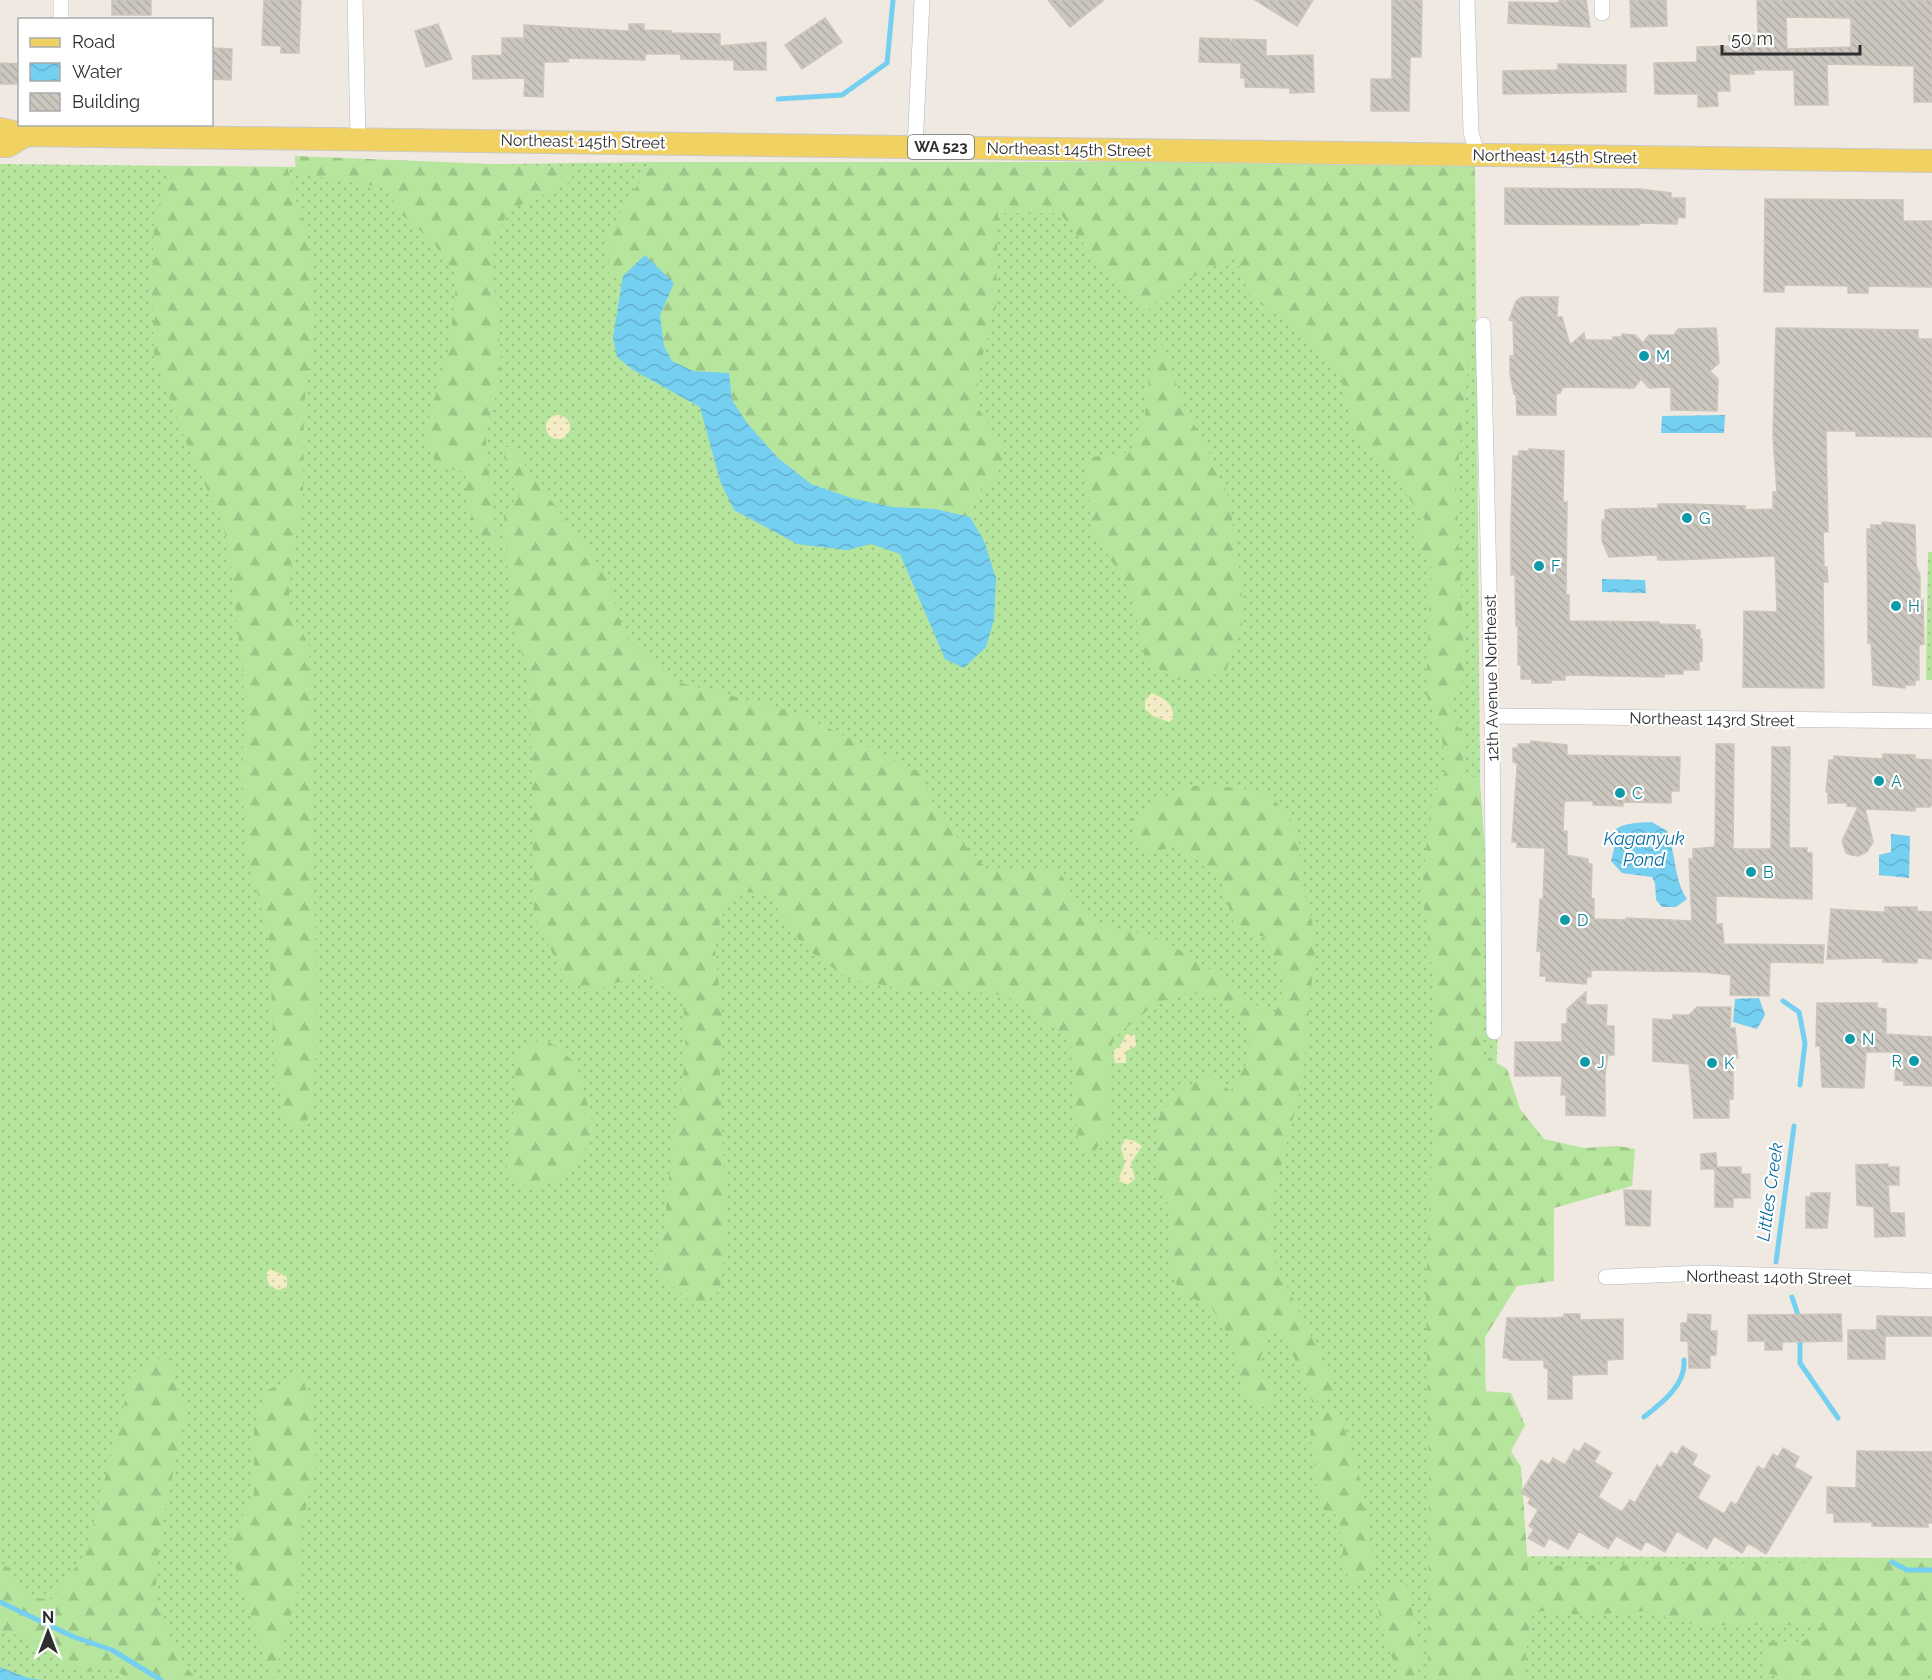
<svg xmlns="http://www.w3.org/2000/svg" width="1932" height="1680" font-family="Raleway,sans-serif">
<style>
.grass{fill:url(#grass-dots)}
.forest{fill:url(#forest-firs)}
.sand{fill:url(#sand-dots)}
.water{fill:url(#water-waves)}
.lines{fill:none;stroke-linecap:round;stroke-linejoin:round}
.stream{stroke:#75cff0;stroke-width:5}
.building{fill:url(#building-back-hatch);stroke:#cbc5ba;stroke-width:1.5;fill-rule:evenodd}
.street-casing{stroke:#b4b7c1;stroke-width:16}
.primary-casing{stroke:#c9c9c9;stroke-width:24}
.street{stroke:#fff;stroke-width:15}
.primary{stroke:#f2d163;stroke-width:22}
.culture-dot{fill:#0f9aa8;stroke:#fff;stroke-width:2}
.labels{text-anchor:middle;stroke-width:4.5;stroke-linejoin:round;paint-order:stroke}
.shield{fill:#fff;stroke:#6d6d6d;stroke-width:1.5}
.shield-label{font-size:15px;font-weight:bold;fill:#2e2e2e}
.street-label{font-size:16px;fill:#2e2e2e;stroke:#fff}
.culture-label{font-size:16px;fill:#0d838f;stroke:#fff;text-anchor:start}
.water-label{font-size:18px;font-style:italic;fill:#0d6fa3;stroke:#fff}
</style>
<defs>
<pattern id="grass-dots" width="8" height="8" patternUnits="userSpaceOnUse" patternTransform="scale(1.5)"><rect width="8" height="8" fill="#b6e59e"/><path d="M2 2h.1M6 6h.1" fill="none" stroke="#9dc588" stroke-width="1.8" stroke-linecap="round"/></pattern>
<pattern id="forest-firs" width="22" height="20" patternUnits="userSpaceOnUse" patternTransform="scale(1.5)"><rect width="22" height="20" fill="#b6e59e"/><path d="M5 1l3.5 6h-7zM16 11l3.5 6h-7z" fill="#9dc588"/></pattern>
<pattern id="sand-dots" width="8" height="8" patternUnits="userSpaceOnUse" patternTransform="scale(1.5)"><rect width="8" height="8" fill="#f3ecc5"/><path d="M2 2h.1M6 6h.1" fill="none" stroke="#d1cbaa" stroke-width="1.8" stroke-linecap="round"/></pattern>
<pattern id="water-waves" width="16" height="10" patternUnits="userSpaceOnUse" patternTransform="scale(1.5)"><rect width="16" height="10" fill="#75cff0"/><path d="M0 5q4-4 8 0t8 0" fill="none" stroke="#66b2ce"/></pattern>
<pattern id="building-back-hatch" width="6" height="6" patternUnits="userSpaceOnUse" patternTransform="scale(1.5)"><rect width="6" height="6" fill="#cbc7bf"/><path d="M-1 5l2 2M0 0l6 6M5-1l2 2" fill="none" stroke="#afaba4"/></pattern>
</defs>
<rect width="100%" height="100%" fill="#efe9e1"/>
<path class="grass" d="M651,162H1475L1480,782L1498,1027L1485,1337L1487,1556L1932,1558V1680H0V164L287,167Z
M1928,552H1932V680H1926Z"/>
<path class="forest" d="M295,156L567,167L571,182L508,211L491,249L501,359L498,389L485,433L497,545L479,539L465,498L466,473L439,466L426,445L427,426L450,343L457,277L434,243L397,210L387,188L296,173Z
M651,162H1475L1467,379L1456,485L1465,674L1448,709L1463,736V769L1480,782L1482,1054L1507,1069L1520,1109L1544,1139L1584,1148L1618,1146L1635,1149L1632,1186L1554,1208V1281L1517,1286L1485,1337V1391L1511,1393L1525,1425L1511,1451L1521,1467L1530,1598L1531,1566L1932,1561V1670L1929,1675L1914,1680H1793L1763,1672V1642L1804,1641L1822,1625H1695L1644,1611L1583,1615L1531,1610L1523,1680H1428L1429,1486L1426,1289L1436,1056L1435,993L1422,889L1431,803L1445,772L1442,736L1426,694L1431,561L1413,538L1426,521L1390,473L1354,435L1340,376L1302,332L1250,297L1235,255L1172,288L1146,312L1097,261L1060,213H998L996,306L979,368L976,405L1005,450L996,479L978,491L970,517L935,509L898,508L851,498L811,484L778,458L747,423L732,400L729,373L693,371L672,361L664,346L660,315L674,283L645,255L623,276H609L608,234Z
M171,166L287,167L309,246L315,321L304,404L303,499L292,559L288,606L309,645L317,1030L312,1109L306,1123L295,1131L287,1126L282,1105L274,1052L269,937L249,861L240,771L245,730L243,677L229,552L222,521L188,448L154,356L152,287L154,221Z
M1160,341L1185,408L1208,450L1229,499L1242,588V630L1225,673L1176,680L1145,659L1131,592L1092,530L1084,458L1130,452L1145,416L1150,371Z
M504,447H512L608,578L625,637L652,661L681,683L795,712L920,772L939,817L988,870L1027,872L1057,867L1071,892L1099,925C1132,929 1166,940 1195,959C1222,977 1245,1000 1274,1016L1286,980L1264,937L1235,927L1218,873L1176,847L1141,853L1130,820L1181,787L1209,785L1245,789L1272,797L1297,827L1302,883L1316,937L1303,1078L1270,1209L1274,1260L1333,1381V1394L1313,1403L1284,1333L1269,1331L1258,1366L1271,1383L1273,1402L1255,1410L1242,1390L1234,1344L1211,1307L1179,1292L1168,1256L1171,1213L1156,1174L1158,1118L1178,1092L1207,1075L1231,1091L1247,1062L1251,1027C1243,1019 1233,1006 1224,1001C1175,978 1148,1010 1113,1039L1108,1078V1133L1091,1156L1078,1142L1070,1038L1031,1015L1007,996L946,988L905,989L848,979L804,947L768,895L747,892L731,903L721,917L715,951L722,1011L720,1076L726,1233L720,1290L698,1309L661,1275L655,1254L664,1230L674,1132L686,1054L683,999L643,974L592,991L565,978L534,916L530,676L511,623L504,515L520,493L504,457Z
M543,1037L576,1063L596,1135L567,1173L535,1192L506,1173L515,1097V1054Z
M167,1355L186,1412L161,1529L155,1594L170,1638L188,1670L199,1680H132L109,1667L84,1673L64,1666L45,1648L18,1635L0,1632V1564L10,1568L18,1585L31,1598L52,1599L86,1553L132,1373Z
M301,1373L313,1411L316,1465L300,1532L297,1593L273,1680L228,1545L254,1493V1425L266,1391Z
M1328,1407L1339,1412L1360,1479L1374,1566L1356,1587L1340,1565L1344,1545L1336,1515L1320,1508L1310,1431Z
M1396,1580L1407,1585L1421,1653L1417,1680H1401L1385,1640L1377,1604Z"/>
<path class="sand" d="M546 427a12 12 0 1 1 24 0a12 12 0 1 1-24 0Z
M1152,693C1166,700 1172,702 1174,718L1169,722L1153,716L1145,709V700Z
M1126,1034L1135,1035L1136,1046L1126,1051V1063H1115L1113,1052L1122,1043Z
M1125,1139L1135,1141L1142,1146L1131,1163L1135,1179L1127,1185L1118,1180L1125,1163L1121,1148Z
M270,1269L287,1277V1287L278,1290L269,1285L266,1274Z"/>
<path class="water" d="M645,255L674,283L660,315L664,346L672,361L693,371L729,373L732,400L747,423L778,458L811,484L851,498L892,507L935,509L970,517L984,541L996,578L994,620L986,647L964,668L945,659L900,554L871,544L847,550L797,544L734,510L720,481L700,407L633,370L617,357L613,337L623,276Z
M1725,415L1724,433H1661L1662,416Z
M1602,579L1645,580L1646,593L1602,592Z
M1652,822L1667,831C1676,854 1674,880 1687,899L1676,907H1662L1656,900L1655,883L1652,877L1622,873L1611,861L1614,849L1612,834C1619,822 1638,823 1652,822Z
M1891,834L1910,836L1909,878L1879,875V855L1891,852Z
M1759,998L1765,1015L1757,1029L1733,1022L1735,999Z
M0,1667L28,1678L42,1680H0Z"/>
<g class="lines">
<path class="stream" d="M778,99L842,95L887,63L893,0
M1783,1001L1799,1012L1805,1043L1800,1085
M1776,1262L1794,1126
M1792,1297L1800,1321
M1800,1336V1363L1838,1418
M1644,1417C1662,1403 1686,1385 1684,1360
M1892,1562L1907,1570H1932
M0,1602L74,1637L112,1650L161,1680"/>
</g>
<path class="building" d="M112,0H151V15H112Z
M264,0H301L299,53H281V46L262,45Z
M1048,0H1104L1070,27Z
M1255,0H1313L1297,26Z
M1392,0H1422L1421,57H1410L1409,111H1371V79H1392Z
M1559,0H1586L1590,27L1508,23L1509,2L1559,3Z
M1630,0H1666L1667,26L1631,27Z
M1757,0H1932V102H1914V66L1827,64L1828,105H1795L1794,70H1754V74H1729L1730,91H1717L1718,106L1698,107V94H1655L1654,63L1697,62V47L1730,46L1729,36L1758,35ZM1786,17L1851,18V47L1787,49Z
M825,18L842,42L802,69L785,45Z
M438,24L452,59L426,67L415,31Z
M629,24H644V30L671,31V33L720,34V46L766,42V70H734V60L681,59V54H645V60L568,58V62H544L543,97L524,96L525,78L473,79L472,56L502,55V38H524V25L629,31Z
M1200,38L1230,39V44L1233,39L1266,40V56L1313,55L1314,92L1290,93V88L1245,87V78H1241V63L1199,62Z
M212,48L232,49L231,80L212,79Z
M0,63L20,64V84H0Z
M1558,64L1626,65V92L1503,94V71L1558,70Z
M1505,188L1640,189L1671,193V198H1685V218L1678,217L1677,224L1639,223V225L1505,224Z
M1765,199L1903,200V221H1932V287L1868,286V293H1848V286L1784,285V292H1764Z
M1522,297H1558L1557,317H1562L1570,345L1584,333L1585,340H1613V337H1622V334L1635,335L1643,343L1649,335H1674L1678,329L1716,328L1719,363L1710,371L1718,379L1717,411L1671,410V387L1649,388L1641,379L1634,388L1563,387L1560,393L1556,394V415H1517L1516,393L1514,394L1510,374V356H1514L1513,321L1509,320L1516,301Z
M1776,328L1918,330V339H1932V437L1856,436V431H1826L1828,532H1823L1824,567H1827L1828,582H1823L1824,688L1743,687L1744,611L1777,612L1775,556L1674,560H1658L1657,555L1609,557L1602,541V520H1605V510L1610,509L1658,508V504H1688L1745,506V510L1773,509V492H1777L1773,437Z
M1529,449L1564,451L1563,502H1567L1566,595H1569V621L1659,622V624L1695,625V630H1700V639H1702V661H1699V670H1683V674H1664V677L1565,675V680H1551V683H1532V679H1521V665H1518V626H1516L1515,575H1511V520L1513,456H1519V451H1529Z
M1882,522L1915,525L1916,564L1920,576V600H1923L1924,644L1919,645V680H1915V685H1905V688L1873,685L1871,643H1868L1867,529H1871V525H1882Z
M1531,741L1567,745V755L1680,757L1679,791H1671V803L1623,802V806L1593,805V801H1565L1564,804L1563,831H1567V855L1588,859V864H1592L1591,898L1594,899V919L1626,920V918L1692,921L1689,859H1693V849L1715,847L1716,744H1734L1733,849H1771L1772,747H1790L1789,848H1807V853H1812V899L1716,896V924H1722L1724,944L1824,945L1823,963L1770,962L1769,996L1730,995L1731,975L1704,972L1591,970V977H1587L1586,984L1546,981V976H1540L1541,951H1537L1540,899L1543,900L1545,848L1517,847V842H1512L1517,767V763L1513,762V748H1518V744H1531Z
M1883,754L1915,755V759L1931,760L1932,804L1930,807H1915V811L1865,809L1873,842L1867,852L1858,856L1851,855L1846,853L1842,841L1858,807L1847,806V803H1828V792H1826L1829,760H1834V756L1883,759Z
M1885,907H1917V911L1932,912V959L1917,958V963L1883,962V958L1827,959L1831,909L1878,912H1885Z
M1586,992V1005H1607L1606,1026H1614V1055H1608L1605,1075V1116L1566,1115V1095H1561L1562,1076H1515V1042H1562V1024H1567V1009Z
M1817,1003H1877V1008L1886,1009V1034L1932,1037V1086L1904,1085V1081L1895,1080L1896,1052H1866L1864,1088L1822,1087L1820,1046H1816Z
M1697,1007H1731L1730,1028H1735L1738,1058H1733V1099H1729V1118H1694L1689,1064L1653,1061V1019L1673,1020V1015H1689Z
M1716,1153L1717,1167H1741V1174H1750V1198H1733V1207H1715V1169H1701V1154Z
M1888,1164V1167H1899V1185H1888L1890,1213H1904L1905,1236L1875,1237L1874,1207L1857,1205L1856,1165Z
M1624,1190L1651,1191L1650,1226L1626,1225Z
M1811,1193H1830L1827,1228H1806V1197H1811Z
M1564,1314H1580V1320L1623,1319V1359L1607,1360V1374L1572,1375V1399H1548V1368H1544V1360H1509V1358H1503L1507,1318H1554L1564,1317Z
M1688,1314L1711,1315L1710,1331H1717L1716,1355H1710V1368H1689L1688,1341H1681V1323H1687Z
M1841,1314L1842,1341L1782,1342V1350H1765V1341H1748V1315Z
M1877,1316L1932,1317V1336H1885V1359H1848V1330H1877Z
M1585,1443L1600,1452L1594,1462L1612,1473L1598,1497L1622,1512L1630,1500L1635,1503L1657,1465L1661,1468L1671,1452L1677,1455L1682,1446L1697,1455L1692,1465L1710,1476L1697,1498L1724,1514L1731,1502L1736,1505L1758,1466L1764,1470L1773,1454L1778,1457L1783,1448L1799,1457L1794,1467L1812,1477L1766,1554L1748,1543L1742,1553L1714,1536L1707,1549L1677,1531L1665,1552L1646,1541L1641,1550L1616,1536L1608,1549L1579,1531L1568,1549L1549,1538L1544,1547L1528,1538L1534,1529L1529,1526L1538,1510L1528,1503L1531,1498L1521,1493L1541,1460L1549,1465L1553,1458L1565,1465L1574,1449L1579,1452Z
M1857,1451L1932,1452V1523H1928V1527L1872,1526V1522H1834V1513H1827V1487L1856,1488Z"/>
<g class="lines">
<g class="street-casing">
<path id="street" d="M61,0V20
M355,0L358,138
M1467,0L1471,132L1477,155
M1602,0V13
M915,147L922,0
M1483,325L1492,716L1494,1032
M1492,716L1932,721
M1606,1277L1703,1273L1932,1281"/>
</g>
<g class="primary-casing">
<path id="primary" d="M0,129L26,135L1932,161
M0,146H8L26,135"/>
</g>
<use href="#street" class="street"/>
<use href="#primary" class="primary"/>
</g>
<g class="culture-dot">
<circle cx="1644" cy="356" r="6"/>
<circle cx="1687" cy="518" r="6"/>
<circle cx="1539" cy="566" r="6"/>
<circle cx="1896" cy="606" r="6"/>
<circle cx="1879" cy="781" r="6"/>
<circle cx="1620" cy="793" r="6"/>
<circle cx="1751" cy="872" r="6"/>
<circle cx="1565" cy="920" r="6"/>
<circle cx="1850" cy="1039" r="6"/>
<circle cx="1914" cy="1061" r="6"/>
<circle cx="1585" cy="1062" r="6"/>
<circle cx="1712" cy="1063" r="6"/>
</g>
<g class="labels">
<rect class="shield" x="908" y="135" width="66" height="24" rx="4.5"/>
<g class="shield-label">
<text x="941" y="152">WA 523</text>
</g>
<g class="street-label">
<text transform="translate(583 141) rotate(1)" y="6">Northeast 145th Street</text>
<text transform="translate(1069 149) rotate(1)" y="6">Northeast 145th Street</text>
<text transform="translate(1555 156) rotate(1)" y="6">Northeast 145th Street</text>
<text transform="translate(1491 678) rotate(-91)" y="6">12th Avenue Northeast</text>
<text transform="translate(1712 719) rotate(1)" y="6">Northeast 143rd Street</text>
<text transform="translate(1769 1277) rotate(1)" y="6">Northeast 140th Street</text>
</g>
<g class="culture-label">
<text x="1656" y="362">M</text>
<text x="1699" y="524">G</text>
<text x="1551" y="572">F</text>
<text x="1908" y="612">H</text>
<text x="1891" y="787">A</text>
<text x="1632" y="799">C</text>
<text x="1763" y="878">B</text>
<text x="1577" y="926">D</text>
<text x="1862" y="1045">N</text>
<text x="1902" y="1067" text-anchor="end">R</text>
<text x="1597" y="1068">J</text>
<text x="1724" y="1069">K</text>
</g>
<g class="water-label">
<text x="1644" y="845">Kaganyuk<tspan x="1644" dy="21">Pond</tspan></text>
<text transform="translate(1770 1192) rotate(-82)" y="6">Littles Creek</text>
</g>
</g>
<rect x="18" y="18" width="195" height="108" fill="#ffffff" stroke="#ababab" stroke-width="1.5"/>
<rect x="30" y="38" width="30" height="9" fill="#f2d163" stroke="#ababab" stroke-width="1.5"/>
<text x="72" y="48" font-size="18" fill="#2e2e2e">Road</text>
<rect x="30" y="63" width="30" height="18" fill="url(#water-waves)" stroke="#ababab" stroke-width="1.5"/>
<text x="72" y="78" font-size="18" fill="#2e2e2e">Water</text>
<rect x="30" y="93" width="30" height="18" fill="url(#building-back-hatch)" stroke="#ababab" stroke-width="1.5"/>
<text x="72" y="108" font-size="18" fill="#2e2e2e">Building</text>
<g transform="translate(48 1632)" stroke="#ffffff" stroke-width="4.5" paint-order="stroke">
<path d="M0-4.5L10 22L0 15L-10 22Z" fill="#2e2e2e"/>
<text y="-9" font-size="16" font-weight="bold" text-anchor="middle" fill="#2e2e2e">N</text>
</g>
<path d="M1722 45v9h138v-9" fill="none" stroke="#2e2e2e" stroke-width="3"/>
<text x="1731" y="45" font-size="18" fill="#2e2e2e" stroke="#ffffff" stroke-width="4.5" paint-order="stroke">50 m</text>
</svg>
